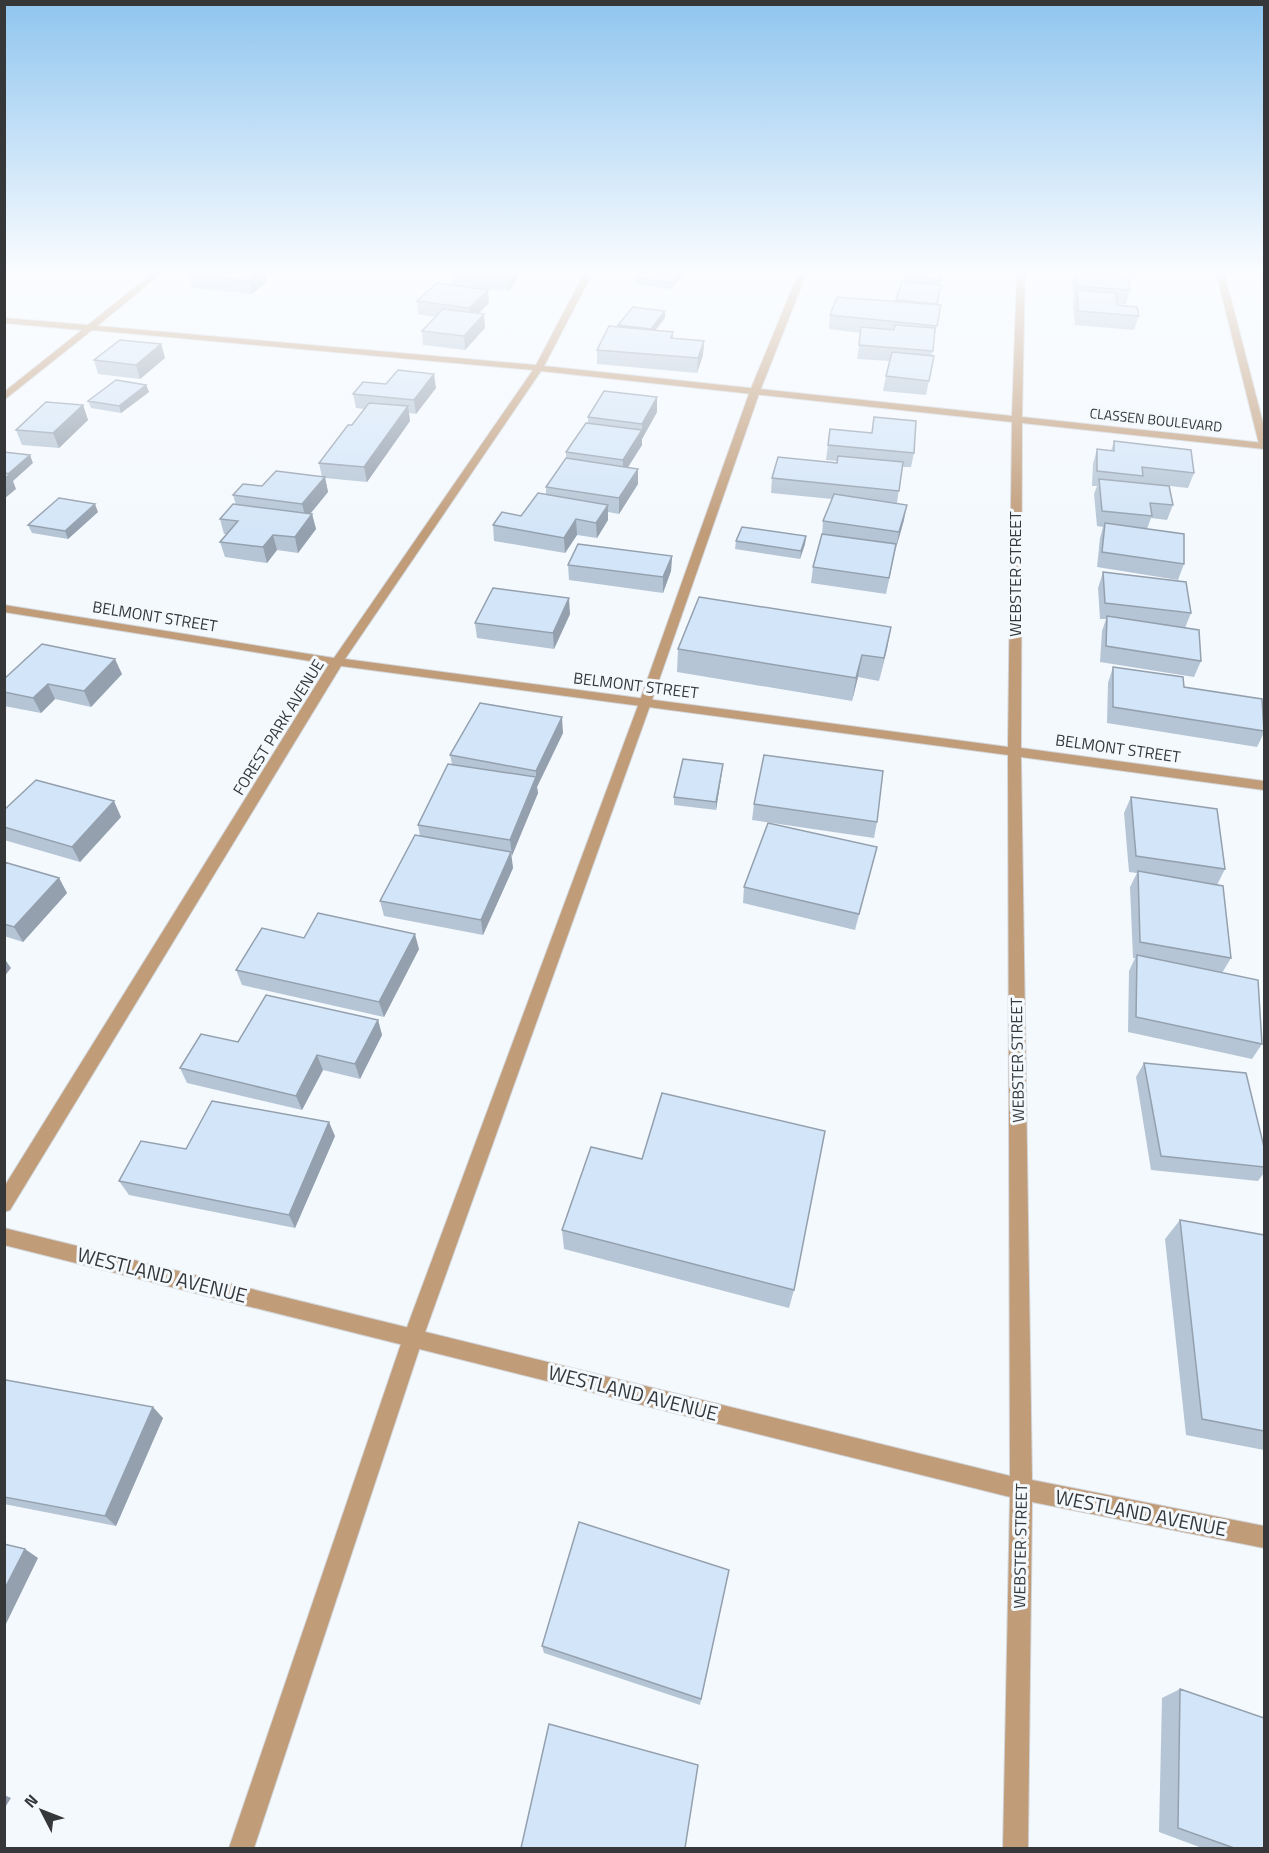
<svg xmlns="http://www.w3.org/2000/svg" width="1269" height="1853" font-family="'Titillium Web',sans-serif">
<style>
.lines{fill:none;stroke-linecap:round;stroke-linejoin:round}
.service-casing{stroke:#d2d6db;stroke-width:2}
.minor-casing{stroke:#d2d6db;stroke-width:2}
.service{fill:#c09c79;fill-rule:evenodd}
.minor{fill:#c09c79;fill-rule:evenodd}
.wall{fill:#b5c5d5}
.shaded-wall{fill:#94a0ae}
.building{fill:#d3e5f8;stroke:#94a0ae;stroke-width:1.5}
.labels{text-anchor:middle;stroke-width:6;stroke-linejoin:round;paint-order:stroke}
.far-street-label{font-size:14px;fill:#353739;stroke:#f4f9fe}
.street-label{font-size:16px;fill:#353739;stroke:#f4f9fe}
.near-street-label{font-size:20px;fill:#353739;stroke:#f4f9fe}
</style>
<rect width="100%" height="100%" fill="#f4f9fe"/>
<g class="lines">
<g class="service-casing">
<path id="service" d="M799,272H807L760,391L651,703L423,1338L254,1848H229L403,1338L639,703L750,391Z
M1216,272H1224L1264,427V447L1259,444Z"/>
</g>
<g class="minor-casing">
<path id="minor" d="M154,272H163L97,326L536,365L585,272H593L544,366L1012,416L1017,272H1025L1022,417L1264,443V449L1022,423L1021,748L1264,781V790L1021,757L1032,1480L1264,1526V1548L1032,1502L1028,1848H1003L1010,1497L4,1245V1228L1010,1476L1008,755L341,666L10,1210L4,1212V1187L329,664L4,612V605L334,658L533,370L92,330L4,400V392L82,330L4,323V318L88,325ZM541,371L1012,422L1008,747L345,659Z"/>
</g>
<use href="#service" class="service"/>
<use href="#minor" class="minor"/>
</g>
<path class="wall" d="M452,272H522L520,274H518V278L509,291L486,290L489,303L479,313L484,314L485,328L465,350L423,345L422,331L435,317L418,314L417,301L452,285L451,274Z
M685,272L671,289L636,285V278Z
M905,272H942L937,305H941L934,340L932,356H934L926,395L883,391L886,376L890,361L857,359L861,333L829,329L830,315L896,301L902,281L904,282Z
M1075,272H1127L1130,290L1126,304L1117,303V305L1139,316L1134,330L1075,325L1073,303L1074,299L1072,281Z
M189,275L267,281L252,294L192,288Z
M665,318L655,330L673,332V338L704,341L703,355L697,373L597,364V350L618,327V325Z
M161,344L165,358L140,379L98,374L94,360Z
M146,385L149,392L121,413L91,408L88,401Z
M436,388L416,414L409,413L410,421L367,482L325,478L328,492L310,514H312L316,529L298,553L277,550L267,563L225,557L220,542L227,534H224L220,519L236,505L233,495L262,486L322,477L319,463L352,425L364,409L356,408L353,394Z
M83,405L88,420L59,448L22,445L16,430Z
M657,412L642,439V445L628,467L638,484L619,514L608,512V520L597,538L577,535L565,553L494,541L493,525L521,516L546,494V487L566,458V452L588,423V417Z
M830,429L914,453L911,467H902L897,503L904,520L896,548L886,594L811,583L813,567L822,536L823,521L832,499L771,493L772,478L837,463V461L826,460Z
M1114,441L1194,473L1188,488L1170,486L1173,505L1167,520L1151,518L1147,529L1184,564L1178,580L1097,567L1100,538L1103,527L1097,526L1094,494L1097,486H1092L1093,464L1097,449L1111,451Z
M98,512L68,539L32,533L28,525Z
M806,536L805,544L800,559L735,549L736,541Z
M672,556L671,571L663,593L569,580L568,565Z
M1103,572L1191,613L1185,628L1201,661L1194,677L1100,662L1102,631L1106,619H1100L1098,588Z
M570,614L554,649L477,638L475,623Z
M891,627L879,681L858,677L852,701L677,672L678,649Z
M1113,667L1184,687L1264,725V733L1257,747L1107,723L1108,683Z
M122,674L91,707L55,699L41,713L4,706V679Z
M563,733L537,787L538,793L511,856L513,868L483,935L384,916L380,901L420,836L418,825L452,764L450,755Z
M722,772L716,810L674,805V797Z
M1131,797L1225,869L1217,885L1231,958L1222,973L1262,1044L1252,1059L1128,1032L1129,971L1135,958H1133L1130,887L1137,873L1129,872L1124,813Z
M754,804L877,822L874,838L752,820Z
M4,810L121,817L80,862L4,840Z
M877,847L855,930L743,903L744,887Z
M4,862L59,878L67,893L23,942L4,936Z
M304,938L419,949L384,1017L242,985L236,970Z
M378,1020L382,1035L360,1079L323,1070L302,1110L187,1083L180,1068L238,1042Z
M1144,1063L1264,1147V1173L1258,1181L1151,1170L1136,1077Z
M335,1136L295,1228L129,1195L119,1181L186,1149Z
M1180,1220L1264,1235V1450L1186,1435L1165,1239Z
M562,1230L794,1290L789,1308L564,1249Z
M4,1383L163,1418L116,1526L4,1504Z
M729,1570L700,1705L544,1653L542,1646Z
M1180,1689L1264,1848H1202L1159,1832L1162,1698Z"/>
<path class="shaded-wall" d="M259,272H265L267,281L252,294L249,281Z
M512,272H518V278L509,291L508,278Z
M680,272H685L671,289L672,283Z
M488,290L489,303L470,322L469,308Z
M665,311V318L650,337L651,329Z
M484,314L485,328L465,350L464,336Z
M704,341L703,355L697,373L698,358Z
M161,344L165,358L140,379L136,365Z
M434,374L436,388L416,414L414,400Z
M146,385L149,392L121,413L119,406Z
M657,397V412L642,439V424Z
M83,405L88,420L59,448L53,433Z
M408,406L410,421L367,482L364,467Z
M642,430V445L623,475V460Z
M30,455L33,463L13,481L16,489L4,499V479L7,475Z
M638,469V484L619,514V498Z
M325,477L328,492L306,519L302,504Z
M95,504L98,512L68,539L65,531Z
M608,505V520L597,538L596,523Z
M907,505L904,520L896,548L899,532Z
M312,514L316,529L298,553L295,537Z
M576,519L577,535L565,553L564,538Z
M273,535L277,550L267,563L263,547Z
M806,536L805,544L800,559L801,551Z
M672,556L671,571L663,593V577Z
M569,598L570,614L554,649L553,633Z
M891,627L887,649L879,681L884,658Z
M862,655L858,677L852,701L856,678Z
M115,659L122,674L91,707L84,691Z
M48,684L55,699L41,713L33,698Z
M562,717L563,733L537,787L538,793L512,856L510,840L536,777V771Z
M723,764L722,772L716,810V802Z
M114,801L121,817L80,862L72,847Z
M511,852L513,868L483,935L481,920Z
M59,878L67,893L23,942L14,927Z
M415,934L419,949L384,1017L379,1002Z
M4,958L11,968L4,977Z
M378,1020L382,1035L360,1079L355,1064Z
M317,1055L323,1070L302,1110L296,1096Z
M329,1122L335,1136L295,1228L289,1215Z
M153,1407L163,1418L116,1526L105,1516Z
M25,1549L38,1558L4,1628V1590Z
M4,1795L11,1798L4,1809Z"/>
<path class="building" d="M192,272H259L249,281L189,275Z
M452,272H512L508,278L451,274Z
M641,272H680L672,283L636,278Z
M906,272H942L941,280L905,277Z
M1076,272H1127L1130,290L1077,286Z
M902,281L941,285L937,304L896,300Z
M437,283L488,290L469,308L417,301Z
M1077,290L1116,293L1117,305L1137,307L1139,316L1078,311Z
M837,297L941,305L937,326L830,315Z
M633,307L665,311L651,329L618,325Z
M443,309L484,314L464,336L422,331Z
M895,325L935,328L933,351L859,345L861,327L894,330Z
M609,326L673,332L671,338L704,341L698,358L597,350Z
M120,340L161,344L136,365L94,360Z
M892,352L934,356L929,381L886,376Z
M398,370L434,374L414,400L353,394L363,382L386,384Z
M116,380L146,385L119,406L88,401Z
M604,391L657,397L642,424L588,417Z
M46,402L83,405L53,433L16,430Z
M369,403L408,406L364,467L319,463L348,425H352Z
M874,417L916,421L914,453L828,445L830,429L872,433Z
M586,423L642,430L623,460L566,452Z
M1114,441L1191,450L1194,473L1142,467L1143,476L1097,471V449L1114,451Z
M4,452L30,455L8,474L4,473Z
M838,456L903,462L899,491L772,478L778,457L837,463Z
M566,458L638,469L619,498L546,487Z
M276,471L325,477L302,504L233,495L243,484L262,486Z
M4,473L10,474L4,479Z
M1099,479L1169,486L1173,505L1150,503L1152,516L1102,511Z
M538,493L608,505L596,523L576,519L564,538L493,525L502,512L521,516Z
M834,494L907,505L899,532L823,521Z
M59,498L95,504L65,531L28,525Z
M233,504L312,514L295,537L273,535L263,547L220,542L238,521L220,519Z
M1105,523L1184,534V564L1102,552Z
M742,527L806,536L801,551L736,541Z
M822,534L896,544L889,578L813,567Z
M578,544L672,556L663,577L568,565Z
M1103,572L1186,582L1191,613L1105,603Z
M493,588L569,598L553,633L475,623Z
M699,597L891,627L884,658L862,655L856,678L678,649Z
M1107,616L1199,630L1201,661L1106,646Z
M42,644L115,659L84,691L48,684L33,698L4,692V679Z
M1113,667L1183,677L1184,687L1262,699L1264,731L1113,707Z
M480,703L562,717L536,771L450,755Z
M764,755L883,771L877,822L754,804Z
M683,759L723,764L716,802L674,797Z
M448,764L536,777L510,840L418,825Z
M36,780L114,801L72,847L4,827V810Z
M1131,797L1217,809L1225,869L1136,856Z
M768,823L877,847L859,914L744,887Z
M415,835L511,852L481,920L380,901Z
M4,862L59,878L14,927L4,924Z
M1138,871L1223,886L1231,958L1140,942Z
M318,913L415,934L379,1002L236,970L262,928L304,938Z
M1137,955L1258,980L1262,1044L1136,1017Z
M266,995L378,1020L355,1064L317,1055L296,1096L180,1068L201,1034L238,1042Z
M1144,1063L1246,1073L1264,1147V1167L1161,1156Z
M662,1093L825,1131L794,1290L562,1230L591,1147L642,1159Z
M212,1101L329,1122L289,1215L119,1181L141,1141L186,1149Z
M1180,1220L1264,1235V1431L1202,1419Z
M6,1380L153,1407L105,1516L4,1497V1383Z
M579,1522L729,1570L701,1699L542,1646Z
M4,1544L25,1549L4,1590Z
M1180,1689L1264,1718V1848H1234L1178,1828Z
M549,1724L698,1765L685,1848H521Z"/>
<linearGradient id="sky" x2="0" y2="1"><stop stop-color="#8fc5ef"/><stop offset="0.51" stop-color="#fafcff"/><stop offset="1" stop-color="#fafcff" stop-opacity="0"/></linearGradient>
<rect width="1269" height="532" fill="url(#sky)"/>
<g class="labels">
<g class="far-street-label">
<text transform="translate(1156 420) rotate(6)" y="5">CLASSEN BOULEVARD</text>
</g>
<g class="street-label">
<text transform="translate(1015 574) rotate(-90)" y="6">WEBSTER STREET</text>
<text transform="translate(155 616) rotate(9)" y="6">BELMONT STREET</text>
<text transform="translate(636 685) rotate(7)" y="6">BELMONT STREET</text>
<text transform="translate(278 727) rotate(-58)" y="6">FOREST PARK AVENUE</text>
<text transform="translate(1118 748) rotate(8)" y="6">BELMONT STREET</text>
<text transform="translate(1017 1060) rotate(-91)" y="6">WEBSTER STREET</text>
<text transform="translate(1020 1546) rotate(-89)" y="6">WEBSTER STREET</text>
</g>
<g class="near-street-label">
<text transform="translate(162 1275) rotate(14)" y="7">WESTLAND AVENUE</text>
<text transform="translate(633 1393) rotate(14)" y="7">WESTLAND AVENUE</text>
<text transform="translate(1141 1513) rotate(11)" y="7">WESTLAND AVENUE</text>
</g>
</g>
<rect width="1269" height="1853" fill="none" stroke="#353739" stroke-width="12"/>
<g transform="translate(42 1811) rotate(312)" stroke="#f4f9fe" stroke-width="4.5" paint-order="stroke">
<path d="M0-4.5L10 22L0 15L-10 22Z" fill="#353739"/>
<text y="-9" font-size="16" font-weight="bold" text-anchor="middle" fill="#353739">N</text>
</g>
</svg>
